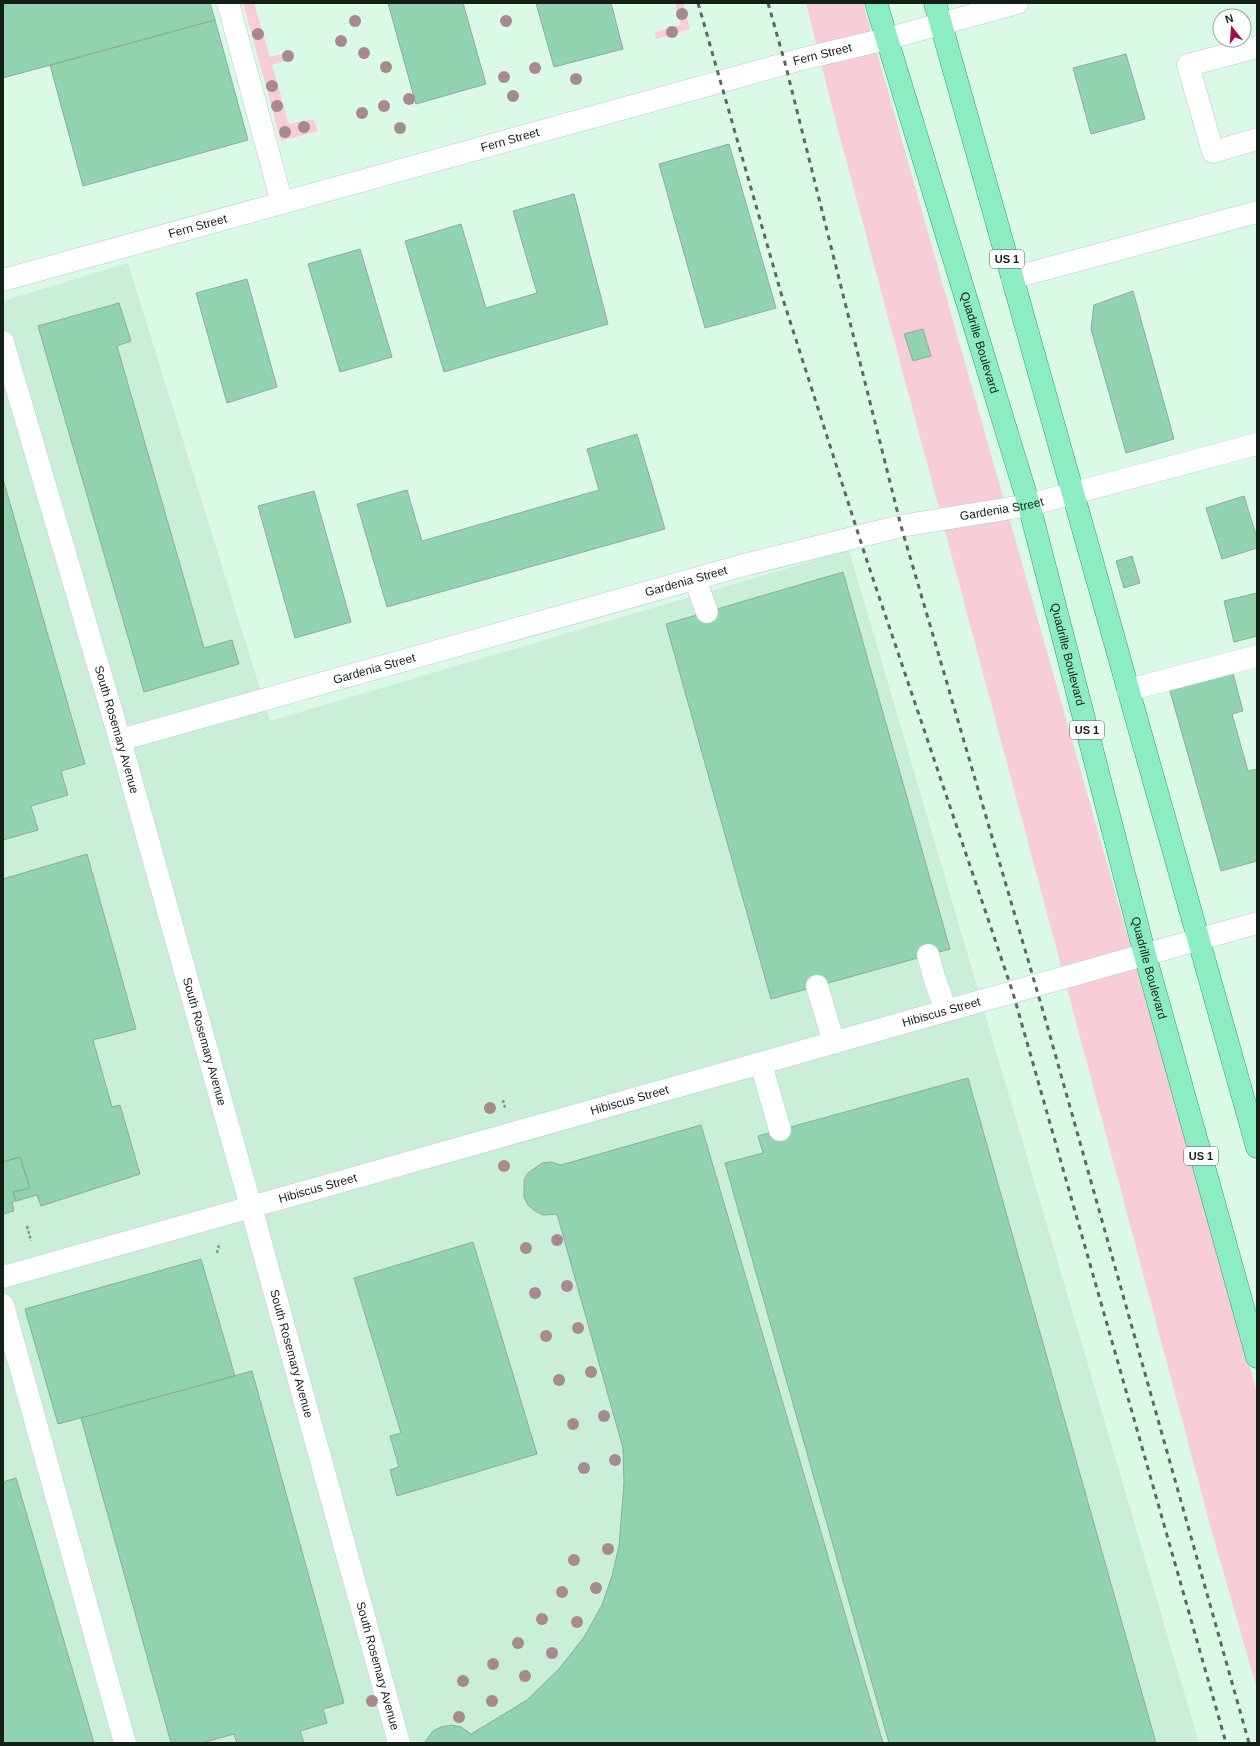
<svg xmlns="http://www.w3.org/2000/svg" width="1260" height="1746" font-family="Helvetica,sans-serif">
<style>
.built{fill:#caefd9}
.green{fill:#f7ced7}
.building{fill:#90d3ae;stroke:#8fab9b}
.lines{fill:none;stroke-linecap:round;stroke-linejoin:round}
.minor-casing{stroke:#b2cfbe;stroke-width:23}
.major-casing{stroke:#319c6c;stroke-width:23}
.path{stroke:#83998c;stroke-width:2.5;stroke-dasharray:3 2;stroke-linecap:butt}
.minor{stroke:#fff;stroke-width:22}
.major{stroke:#8cecc2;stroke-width:22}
.rail{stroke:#596b60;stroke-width:3;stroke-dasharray:5 5;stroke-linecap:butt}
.tree{fill:#a88990}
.labels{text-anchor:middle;stroke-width:3;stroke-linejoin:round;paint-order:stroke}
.shield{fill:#fefefe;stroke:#5a625d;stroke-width:1}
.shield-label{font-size:11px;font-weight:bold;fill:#141f18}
.street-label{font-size:12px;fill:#141f18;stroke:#fefefe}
</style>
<rect width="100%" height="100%" fill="#dbf9e7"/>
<path class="built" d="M128,263L270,721L849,550L1199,1743H3V301Z"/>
<path class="green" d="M243,3H254L270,57L290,52L295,53L293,58L272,65L289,124L313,119L318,131L281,141Z
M675,3H683L690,29L656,39L655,32L681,25Z
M806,3H863L1257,1392V1689L1213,1536L833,111Z"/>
<path class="building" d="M3,3H210L215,20L3,78Z
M388,3H463L486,84L416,104Z
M536,3H611L623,49L554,67Z
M215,20L248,140L83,186L50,65Z
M1126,54L1145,119L1091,134L1073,68Z
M729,144L776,308L705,328L659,164Z
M574,194L608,324L444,372L405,241L461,224L486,308L537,293L513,211Z
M360,249L392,357L340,372L308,264Z
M247,279L277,387L227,403L196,293Z
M1133,291L1174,439L1126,453L1091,329L1094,305Z
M119,303L131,341L117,346L204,648L232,640L239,664L144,692L38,326Z
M923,329L931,356L913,361L904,334Z
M637,434L665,529L387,607L357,504L407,490L422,541L599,490L587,449Z
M3,479L85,764L61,771L68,795L31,806L38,830L3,840Z
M314,491L351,622L295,638L258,506Z
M1244,496L1257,538V548L1222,559L1206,508Z
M1132,556L1140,583L1124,588L1116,561Z
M843,572L950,949L771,999L666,624Z
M1257,593V636L1234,642L1224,601Z
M1231,666L1243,711L1232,714L1248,771L1257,769V861L1221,871L1168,684Z
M87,854L136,1029L93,1040L112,1107L120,1105L140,1174L41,1206L37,1195L16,1201L13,1192L30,1188L20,1157L3,1162V879Z
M968,1078L1156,1743H889L725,1163L763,1153L758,1136Z
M701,1125L883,1743H424L433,1731L441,1727L451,1725L461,1727L471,1734L527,1700L559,1669L584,1637L602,1605L612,1576L619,1546L624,1483L623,1448L557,1214L543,1215L535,1211L528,1205L524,1197V1180L528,1173L542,1163L551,1162L561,1165Z
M20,1157L30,1188L13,1192L16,1201L12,1202L14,1211L3,1214V1162Z
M473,1242L537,1454L397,1496L390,1470L399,1467L390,1436L401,1433L354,1278Z
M201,1259L235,1376L58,1424L25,1309Z
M252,1371L344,1703L323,1709L327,1723L300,1731L304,1743H237L234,1734L202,1743H171L81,1418Z
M16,1478L94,1743H3V1482Z"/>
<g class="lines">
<g class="minor-casing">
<g id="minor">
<path d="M228,3L282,203"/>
<path d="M1257,47L1188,65L1213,152L1257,139"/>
<path d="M1012,278L1257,212"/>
<path id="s1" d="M3,280L806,58L886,39L1017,3"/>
<path id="s2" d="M3,342L120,740L251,1207L399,1743"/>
<path d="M695,579L707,612"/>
<path d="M1128,690L1257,656"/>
<path id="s3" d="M120,740L744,565L901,526L1029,505L1257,444"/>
<path d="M928,955L934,977L946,1011"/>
<path d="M817,986L834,1043"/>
<path d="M761,1064L780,1130"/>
<path id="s4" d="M3,1277L1257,923"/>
<path d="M3,1305L125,1743"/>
</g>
</g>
<g class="major-casing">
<g id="major">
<path id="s5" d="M876,3L1029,505L1145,955L1257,1357"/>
<path d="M935,3L1257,1147"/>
</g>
</g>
<path class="path" d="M503,1100L505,1108
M27,1226L31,1241
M217,1253L219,1245"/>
<use href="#minor" class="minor"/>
<use href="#major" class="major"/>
<path class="rail" d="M698,3L781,293L866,558L1013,993L1226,1743
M768,3L785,63L901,526L1045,1018L1249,1743"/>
</g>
<g class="tree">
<circle cx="682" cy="14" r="6"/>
<circle cx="355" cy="21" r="6"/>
<circle cx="506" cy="21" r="6"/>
<circle cx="672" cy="32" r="6"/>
<circle cx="258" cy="34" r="6"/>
<circle cx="341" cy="41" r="6"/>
<circle cx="364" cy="53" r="6"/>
<circle cx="288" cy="56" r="6"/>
<circle cx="386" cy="67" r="6"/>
<circle cx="535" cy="68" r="6"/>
<circle cx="504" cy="77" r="6"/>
<circle cx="576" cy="79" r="6"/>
<circle cx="272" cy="86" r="6"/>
<circle cx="513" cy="96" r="6"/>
<circle cx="409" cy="99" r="6"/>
<circle cx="277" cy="106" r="6"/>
<circle cx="384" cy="106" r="6"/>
<circle cx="362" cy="113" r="6"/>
<circle cx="304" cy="127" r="6"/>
<circle cx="400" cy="128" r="6"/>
<circle cx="285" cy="132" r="6"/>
<circle cx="490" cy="1108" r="6"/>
<circle cx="504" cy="1166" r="6"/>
<circle cx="557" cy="1240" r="6"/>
<circle cx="526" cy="1248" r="6"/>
<circle cx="567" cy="1286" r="6"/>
<circle cx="535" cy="1293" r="6"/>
<circle cx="578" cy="1328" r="6"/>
<circle cx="546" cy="1336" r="6"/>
<circle cx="591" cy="1372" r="6"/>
<circle cx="559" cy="1380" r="6"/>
<circle cx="604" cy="1416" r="6"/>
<circle cx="573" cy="1424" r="6"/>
<circle cx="615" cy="1460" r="6"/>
<circle cx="584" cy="1468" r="6"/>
<circle cx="608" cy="1549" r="6"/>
<circle cx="574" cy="1560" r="6"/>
<circle cx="596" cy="1588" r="6"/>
<circle cx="562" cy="1592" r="6"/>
<circle cx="542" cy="1619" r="6"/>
<circle cx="577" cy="1622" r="6"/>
<circle cx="518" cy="1643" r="6"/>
<circle cx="552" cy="1653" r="6"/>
<circle cx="493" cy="1664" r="6"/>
<circle cx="525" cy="1676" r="6"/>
<circle cx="463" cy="1681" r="6"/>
<circle cx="372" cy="1701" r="6"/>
<circle cx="492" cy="1701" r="6"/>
<circle cx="459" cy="1717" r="6"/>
</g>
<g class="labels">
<g class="shield">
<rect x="990" y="250" width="34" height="18" rx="3"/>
<rect x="1070" y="721" width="34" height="18" rx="3"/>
<rect x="1184" y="1147" width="34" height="18" rx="3"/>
</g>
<g class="shield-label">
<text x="1007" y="263">US 1</text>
<text x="1087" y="734">US 1</text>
<text x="1201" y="1160">US 1</text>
</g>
<g class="street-label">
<text dy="4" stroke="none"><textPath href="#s1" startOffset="850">Fern Street</textPath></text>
<text dy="4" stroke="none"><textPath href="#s1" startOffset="526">Fern Street</textPath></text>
<text dy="4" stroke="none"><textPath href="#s1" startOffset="202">Fern Street</textPath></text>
<text dy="4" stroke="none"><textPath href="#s5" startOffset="355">Quadrille Boulevard</textPath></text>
<text dy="4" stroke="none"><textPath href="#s3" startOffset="912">Gardenia Street</textPath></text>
<text dy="4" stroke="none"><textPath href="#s3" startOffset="588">Gardenia Street</textPath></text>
<text dy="4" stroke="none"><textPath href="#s5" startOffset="679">Quadrille Boulevard</textPath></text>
<text dy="4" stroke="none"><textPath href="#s3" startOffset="264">Gardenia Street</textPath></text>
<text dy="4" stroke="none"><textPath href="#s2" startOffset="404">South Rosemary Avenue</textPath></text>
<text dy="4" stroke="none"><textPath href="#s5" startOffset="1003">Quadrille Boulevard</textPath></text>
<text dy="4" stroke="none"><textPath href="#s4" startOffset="975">Hibiscus Street</textPath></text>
<text dy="4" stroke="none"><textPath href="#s2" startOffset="728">South Rosemary Avenue</textPath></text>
<text dy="4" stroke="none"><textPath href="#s4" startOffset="651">Hibiscus Street</textPath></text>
<text dy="4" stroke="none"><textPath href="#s4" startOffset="327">Hibiscus Street</textPath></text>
<text dy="4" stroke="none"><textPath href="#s2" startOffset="1052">South Rosemary Avenue</textPath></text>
<text dy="4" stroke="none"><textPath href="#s2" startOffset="1376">South Rosemary Avenue</textPath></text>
</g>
</g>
<rect width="1260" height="1746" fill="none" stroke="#141f18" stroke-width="8"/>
<g transform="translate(1232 28) rotate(343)"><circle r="19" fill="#fefefe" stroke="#a0a5a2"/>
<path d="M0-3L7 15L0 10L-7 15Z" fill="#a20f51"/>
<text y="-6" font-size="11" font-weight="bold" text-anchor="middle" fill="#141f18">N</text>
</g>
</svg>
